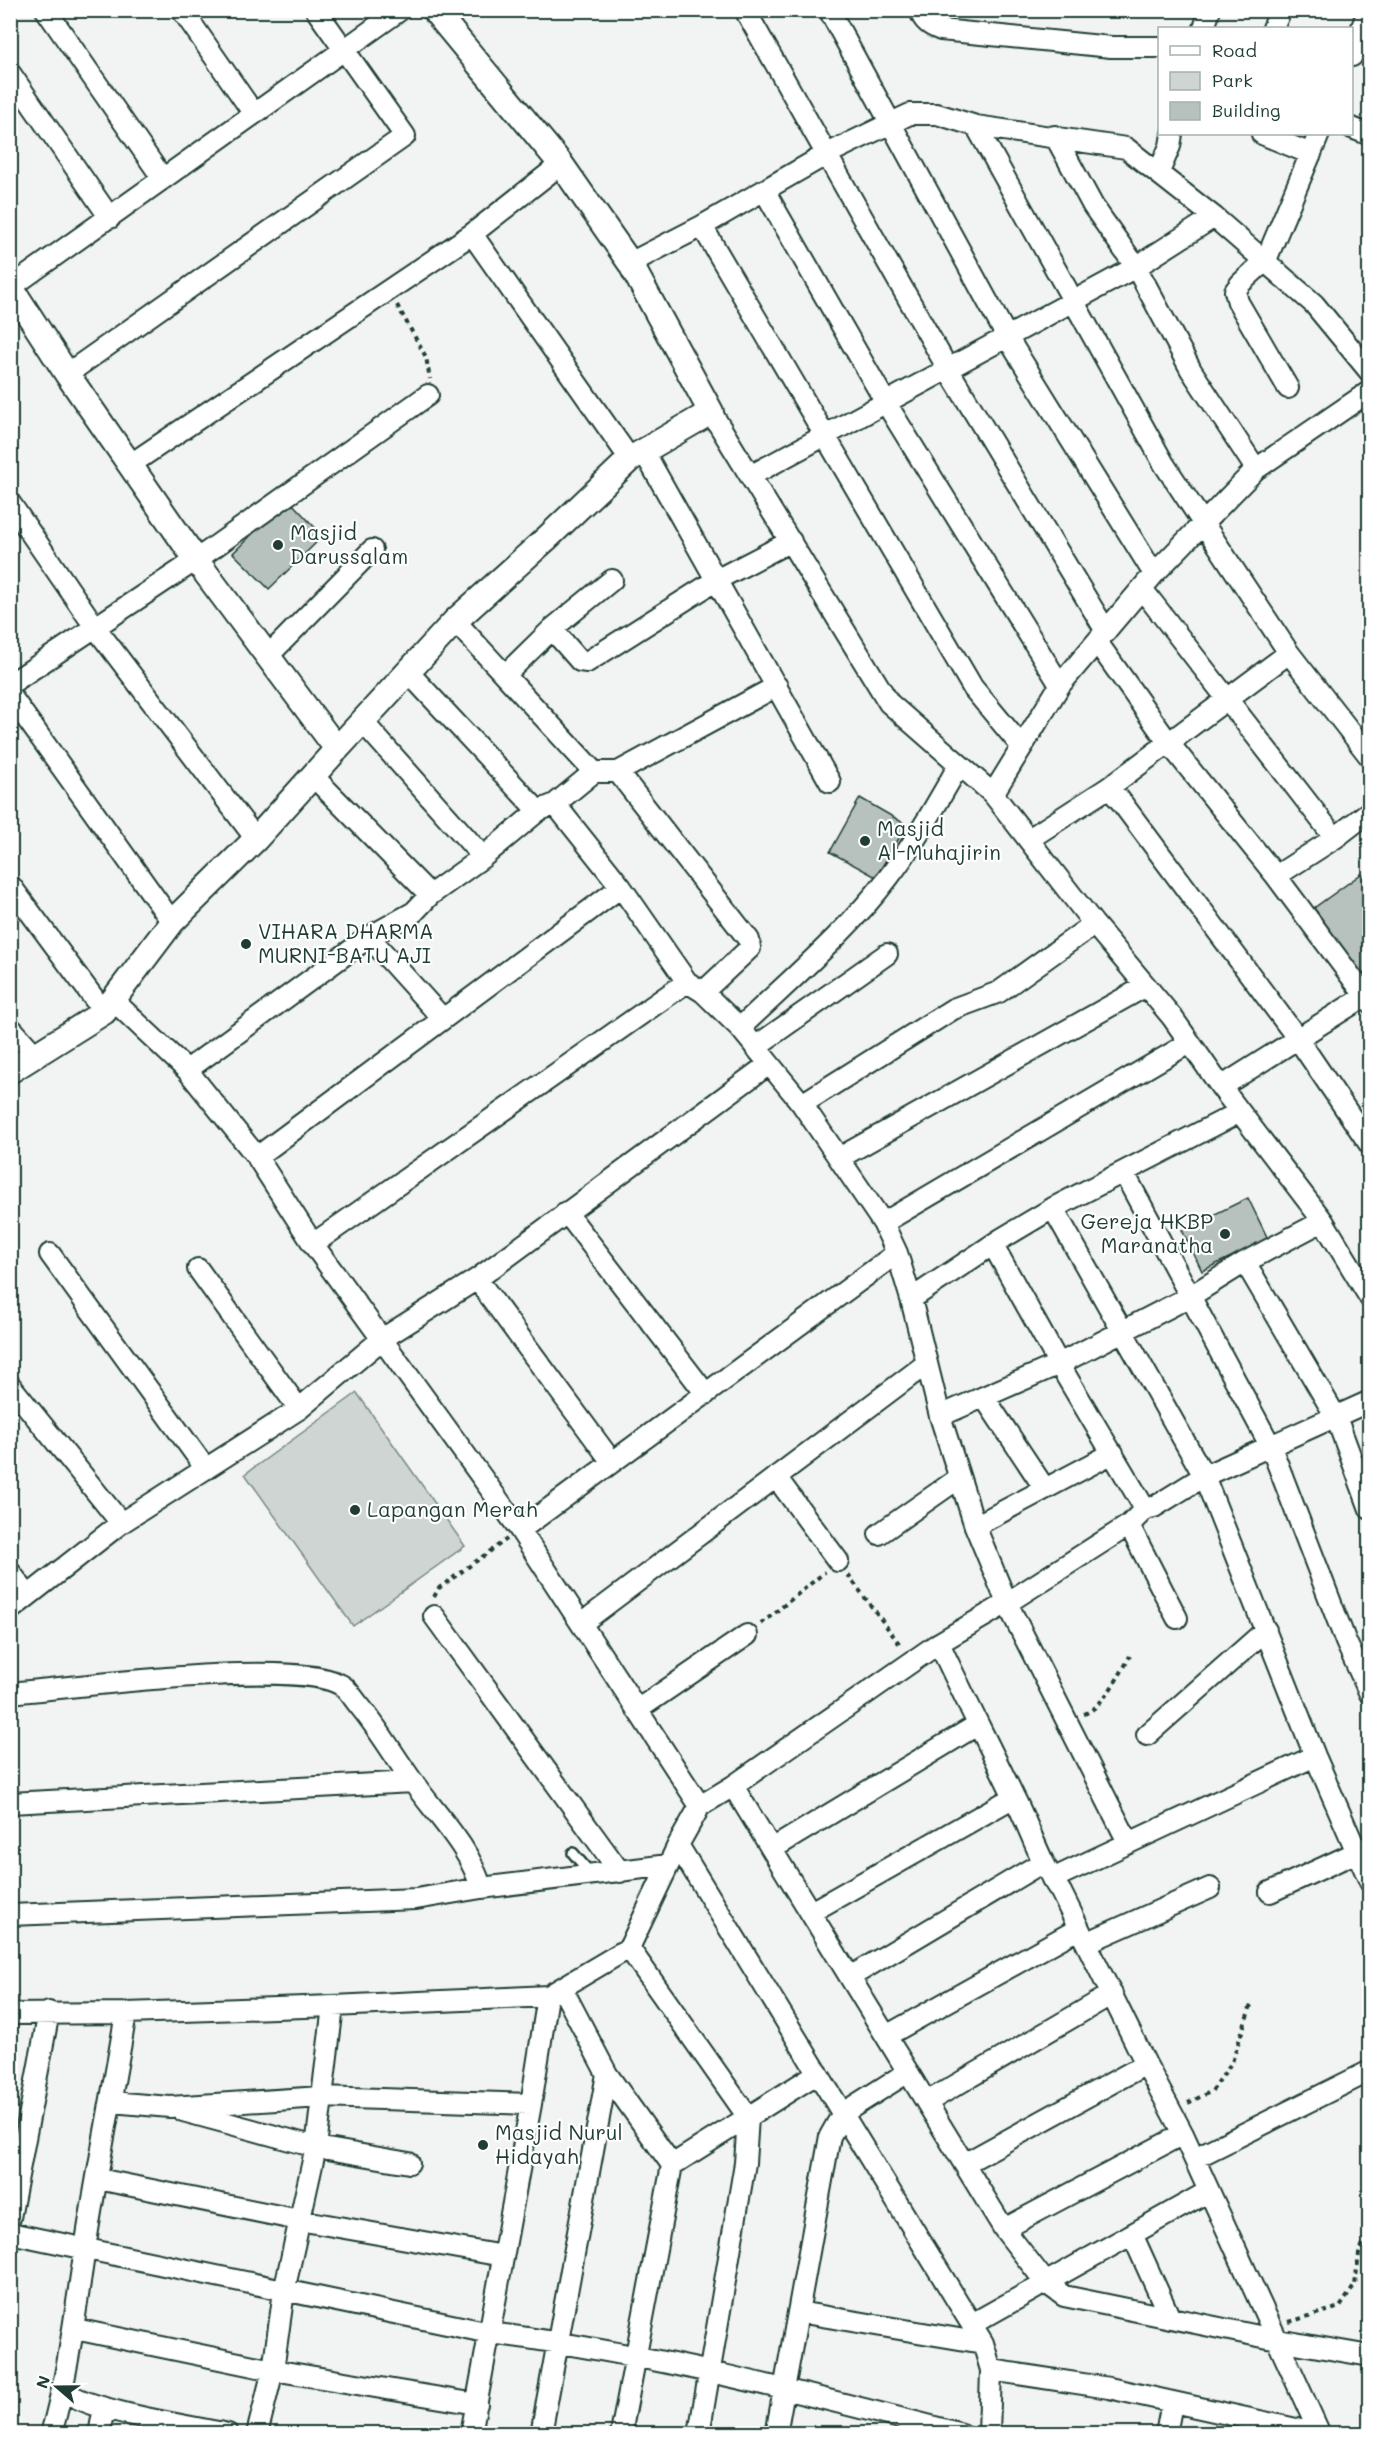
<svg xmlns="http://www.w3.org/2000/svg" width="1380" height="2444" font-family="Mali,sans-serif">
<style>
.green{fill:#ced5d3;stroke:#768984;stroke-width:1.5}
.building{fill:#b7c1bd;stroke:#1f3d34;stroke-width:1.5}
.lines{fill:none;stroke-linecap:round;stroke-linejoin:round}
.service-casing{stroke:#1f3d34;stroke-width:14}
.minor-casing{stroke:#1f3d34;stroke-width:24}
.tertiary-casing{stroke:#1f3d34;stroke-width:28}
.path{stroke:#1f3d34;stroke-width:4;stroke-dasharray:4.5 4.5;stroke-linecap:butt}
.service{stroke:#fff;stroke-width:9}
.minor{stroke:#fff;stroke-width:20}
.tertiary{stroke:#fff;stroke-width:24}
.poi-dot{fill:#1f3d34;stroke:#fff;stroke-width:2}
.labels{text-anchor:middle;stroke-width:4.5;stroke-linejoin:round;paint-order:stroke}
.poi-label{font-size:21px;fill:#1f3d34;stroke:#fff;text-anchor:start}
</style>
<rect width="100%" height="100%" fill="#f2f3f3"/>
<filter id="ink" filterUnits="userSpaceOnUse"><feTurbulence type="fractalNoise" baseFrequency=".0167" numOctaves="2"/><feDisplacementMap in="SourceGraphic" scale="12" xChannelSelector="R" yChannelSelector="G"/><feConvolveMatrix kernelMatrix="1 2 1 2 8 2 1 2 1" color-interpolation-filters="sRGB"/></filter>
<g filter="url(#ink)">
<path class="green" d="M357,1393L465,1546L353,1626L245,1474Z"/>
<path class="building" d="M288,499L323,536L269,589L233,553Z
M860,798L907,825L876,877L830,852Z
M1361,874L1370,885V970L1362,975L1314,908Z
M1248,1198L1268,1239L1202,1271L1182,1230Z"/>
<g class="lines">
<g class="service-casing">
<path id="service" d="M573,1853L591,1874"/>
</g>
<g class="minor-casing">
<path id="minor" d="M46,10L163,179
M182,10L254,114
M745,10L948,369L1106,631
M829,10L1007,337L1154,574
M920,10C923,22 931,26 941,30L1111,47H1160
M1204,28L1210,10
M1273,28L1281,10
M1352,56L1368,10
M10,73L110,218
M976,126L1164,464L1289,653L1370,757
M1352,128L1370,135
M1262,134L1311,154
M1055,136L1093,206L1136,267L1191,370L1256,469
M1159,172L1170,146L1172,134
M764,190L886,403L1060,685
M702,226L973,688L1022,747
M472,234L630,459
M630,263L702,226L827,154L889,124L910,114H937L976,126L1126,148L1214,217L1314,304L1370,372
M11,287L400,10
M67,374L405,136L316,10
M1288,388L1238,302L1235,291L1241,283L1266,260L1319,134
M711,412L889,703L993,794L1094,924L1172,1017L1221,1087L1323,1221L1370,1298
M643,450L830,782
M131,464L472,234L561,164
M752,475L1136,267L1214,217
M10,503L95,627L256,839
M1142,589L1335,838
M455,621L594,772
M552,629L612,580
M1097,642L1168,742L1276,876L1335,838L1370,811
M268,656L372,550
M408,672L538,811
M505,675L552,629L580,661L587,662L718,579L791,541
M10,684L196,560L428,395
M10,695L172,922
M362,721L483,857
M618,772L777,686
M313,776L430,895
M1108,788L1119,799L1298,1039L1370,1145
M993,794L1060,685L1154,574L1256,469L1370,391
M555,804L621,887L687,982L703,992L740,1028L802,1104L883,1223L897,1253L911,1299L940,1416L975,1526L1007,1603L1128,1842
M1029,839L1108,788L1289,653
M1276,876L1370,1002
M10,885L104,1012
M369,937L442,1018
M113,1000L187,1070L257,1157L313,1244L520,1530L700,1806
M10,1027L35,1055
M740,1028C789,981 847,932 888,878C915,843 937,803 959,765
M755,1047L887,954
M187,1070L369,937L414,912L430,895L483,857L538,811L555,804L594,772H618L749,940L750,948L703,992
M1221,1087L1370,993
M802,1104L953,1009L999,992L1094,924
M257,1157L621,887
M839,1158L1146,986
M1124,1173L1271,1447L1346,1642L1370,1694
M1053,1208L1204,1476L1315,1756L1370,1882
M566,1212L706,1394
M883,1223L1189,1043
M313,1244L687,982
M993,1245L1059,1364L1145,1509
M50,1254L206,1469
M1245,1262L1336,1417L1370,1509
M198,1269L299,1409
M477,1279L612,1462
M911,1299L1001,1239L1053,1208L1240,1112
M10,1385L121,1523
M984,1397L1045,1489
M940,1416L1059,1364L1189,1297L1245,1262L1323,1221
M776,1477L838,1561
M1129,1525L1177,1618
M975,1526L1113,1453
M520,1530L897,1253
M879,1534L959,1478
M10,1572L28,1596
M10,1610L121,1523L299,1409L382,1339L477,1279L769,1064
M434,1616L620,1872
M582,1623L926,1364
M939,1643C963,1695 989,1745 1014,1797C1030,1828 1040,1863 1061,1892L1146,2064L1183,2134L1320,2434
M10,1693C68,1688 306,1656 344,1687C349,1691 354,1699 358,1704C379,1729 394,1756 413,1782C437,1816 470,1847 481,1888
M637,1710L747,1635
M1147,1735L1266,1630
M733,1786L1004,2229L1046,2283L1064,2296L1278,2340L1370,2356
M10,1803L413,1782
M678,1845L983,2343L991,2370L989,2434
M772,1849L977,1725
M1052,1879L1315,1756
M1270,1892L1370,1846
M811,1912L1014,1797
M10,1915L416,1899L481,1888L668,1865
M1086,1943L1210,1888
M629,1948L748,2117L745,2163L699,2434
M850,1977L1043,1862
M562,1988L607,2074L672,2165
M10,2014L126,2013L333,2006L548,1996L629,1948L678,1845L700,1806L733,1786L939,1643L1007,1603L1129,1525L1145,1509L1154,1507L1204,1476L1370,1401
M886,2036L1078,1929
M111,2102L170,2107L321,2097L531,2104
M927,2102L1112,1994
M183,2111L316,2147L409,2163
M1195,2158L1370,2071
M964,2164L1146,2064
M98,2179L299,2220L503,2256
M10,2218L49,2012
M1004,2229L1183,2134
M10,2233L490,2333C650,2353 807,2394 962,2434
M1132,2234L1170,2318
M798,2312L983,2343
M972,2324L1209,2191
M75,2329L273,2370L477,2404
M991,2370L1109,2388L1319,2434
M64,2390C83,2410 195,2427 228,2434
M51,2434C69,2371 75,2312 85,2249C97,2170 113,2092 126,2013
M99,2434L104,2408
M257,2434L273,2370L284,2291L316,2147L333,2006
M471,2434L531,2104L548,1996
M541,2434L607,2074
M621,2434L672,2165L818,2073
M776,2434L830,2136L843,2113L908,2072
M1166,2434L1172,2403"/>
</g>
<g class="tertiary-casing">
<path id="tertiary" d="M10,286L67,374L196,560L337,749L256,839L172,922L104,1012L10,1071
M337,749L455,621L547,538L630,459L711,412L630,263L561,164L434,10"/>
</g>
<path class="path" d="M397,305L426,357L430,379
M848,1575L901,1646
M434,1597L439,1588L507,1539
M761,1624L825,1572
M1084,1714C1101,1709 1122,1672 1130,1656
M1188,2103L1212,2091L1232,2062L1252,2002
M1289,2322L1340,2307L1355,2285L1359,2254L1370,2226"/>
<use href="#service" class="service"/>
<use href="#minor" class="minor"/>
<use href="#tertiary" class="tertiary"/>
</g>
</g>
<g class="poi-dot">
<circle cx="278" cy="545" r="6"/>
<circle cx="865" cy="841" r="6"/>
<circle cx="246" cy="944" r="6"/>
<circle cx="1225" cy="1234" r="6"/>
<circle cx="355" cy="1510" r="6"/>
<circle cx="483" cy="2145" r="6"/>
</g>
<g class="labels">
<g class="poi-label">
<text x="290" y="540">Masjid<tspan x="290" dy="24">Darussalam</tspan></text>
<text x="877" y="836">Masjid<tspan x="877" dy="24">Al-Muhajirin</tspan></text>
<text x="258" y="939">VIHARA DHARMA<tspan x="258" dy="24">MURNI-BATU AJI</tspan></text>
<text x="1213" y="1229" text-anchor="end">Gereja HKBP<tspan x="1213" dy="24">Maranatha</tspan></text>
<text x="367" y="1517">Lapangan Merah</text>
<text x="495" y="2140">Masjid Nurul<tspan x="495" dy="24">Hidayah</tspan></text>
</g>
</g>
<rect width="1380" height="2444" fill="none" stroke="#fff" stroke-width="36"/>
<rect x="18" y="18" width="1344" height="2408" fill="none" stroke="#1f3d34" stroke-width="2" filter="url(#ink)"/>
<rect x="1158" y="27" width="195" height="108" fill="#ffffff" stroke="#a5b1ae" stroke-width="1.5"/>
<rect x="1170" y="46" width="30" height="9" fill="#ffffff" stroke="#a5b1ae" stroke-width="1.5"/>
<text x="1212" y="57" font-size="18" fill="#1f3d34">Road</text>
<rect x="1170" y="72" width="30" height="18" fill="#ced5d3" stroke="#a5b1ae" stroke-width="1.5"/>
<text x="1212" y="87" font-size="18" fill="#1f3d34">Park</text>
<rect x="1170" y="102" width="30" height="18" fill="#b7c1bd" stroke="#a5b1ae" stroke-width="1.5"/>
<text x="1212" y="117" font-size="18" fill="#1f3d34">Building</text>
<g transform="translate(57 2387) rotate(290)" stroke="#ffffff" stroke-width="4.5" paint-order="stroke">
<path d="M0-4.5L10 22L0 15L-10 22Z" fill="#1f3d34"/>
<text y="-9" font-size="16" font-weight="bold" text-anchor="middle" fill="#1f3d34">N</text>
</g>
</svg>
